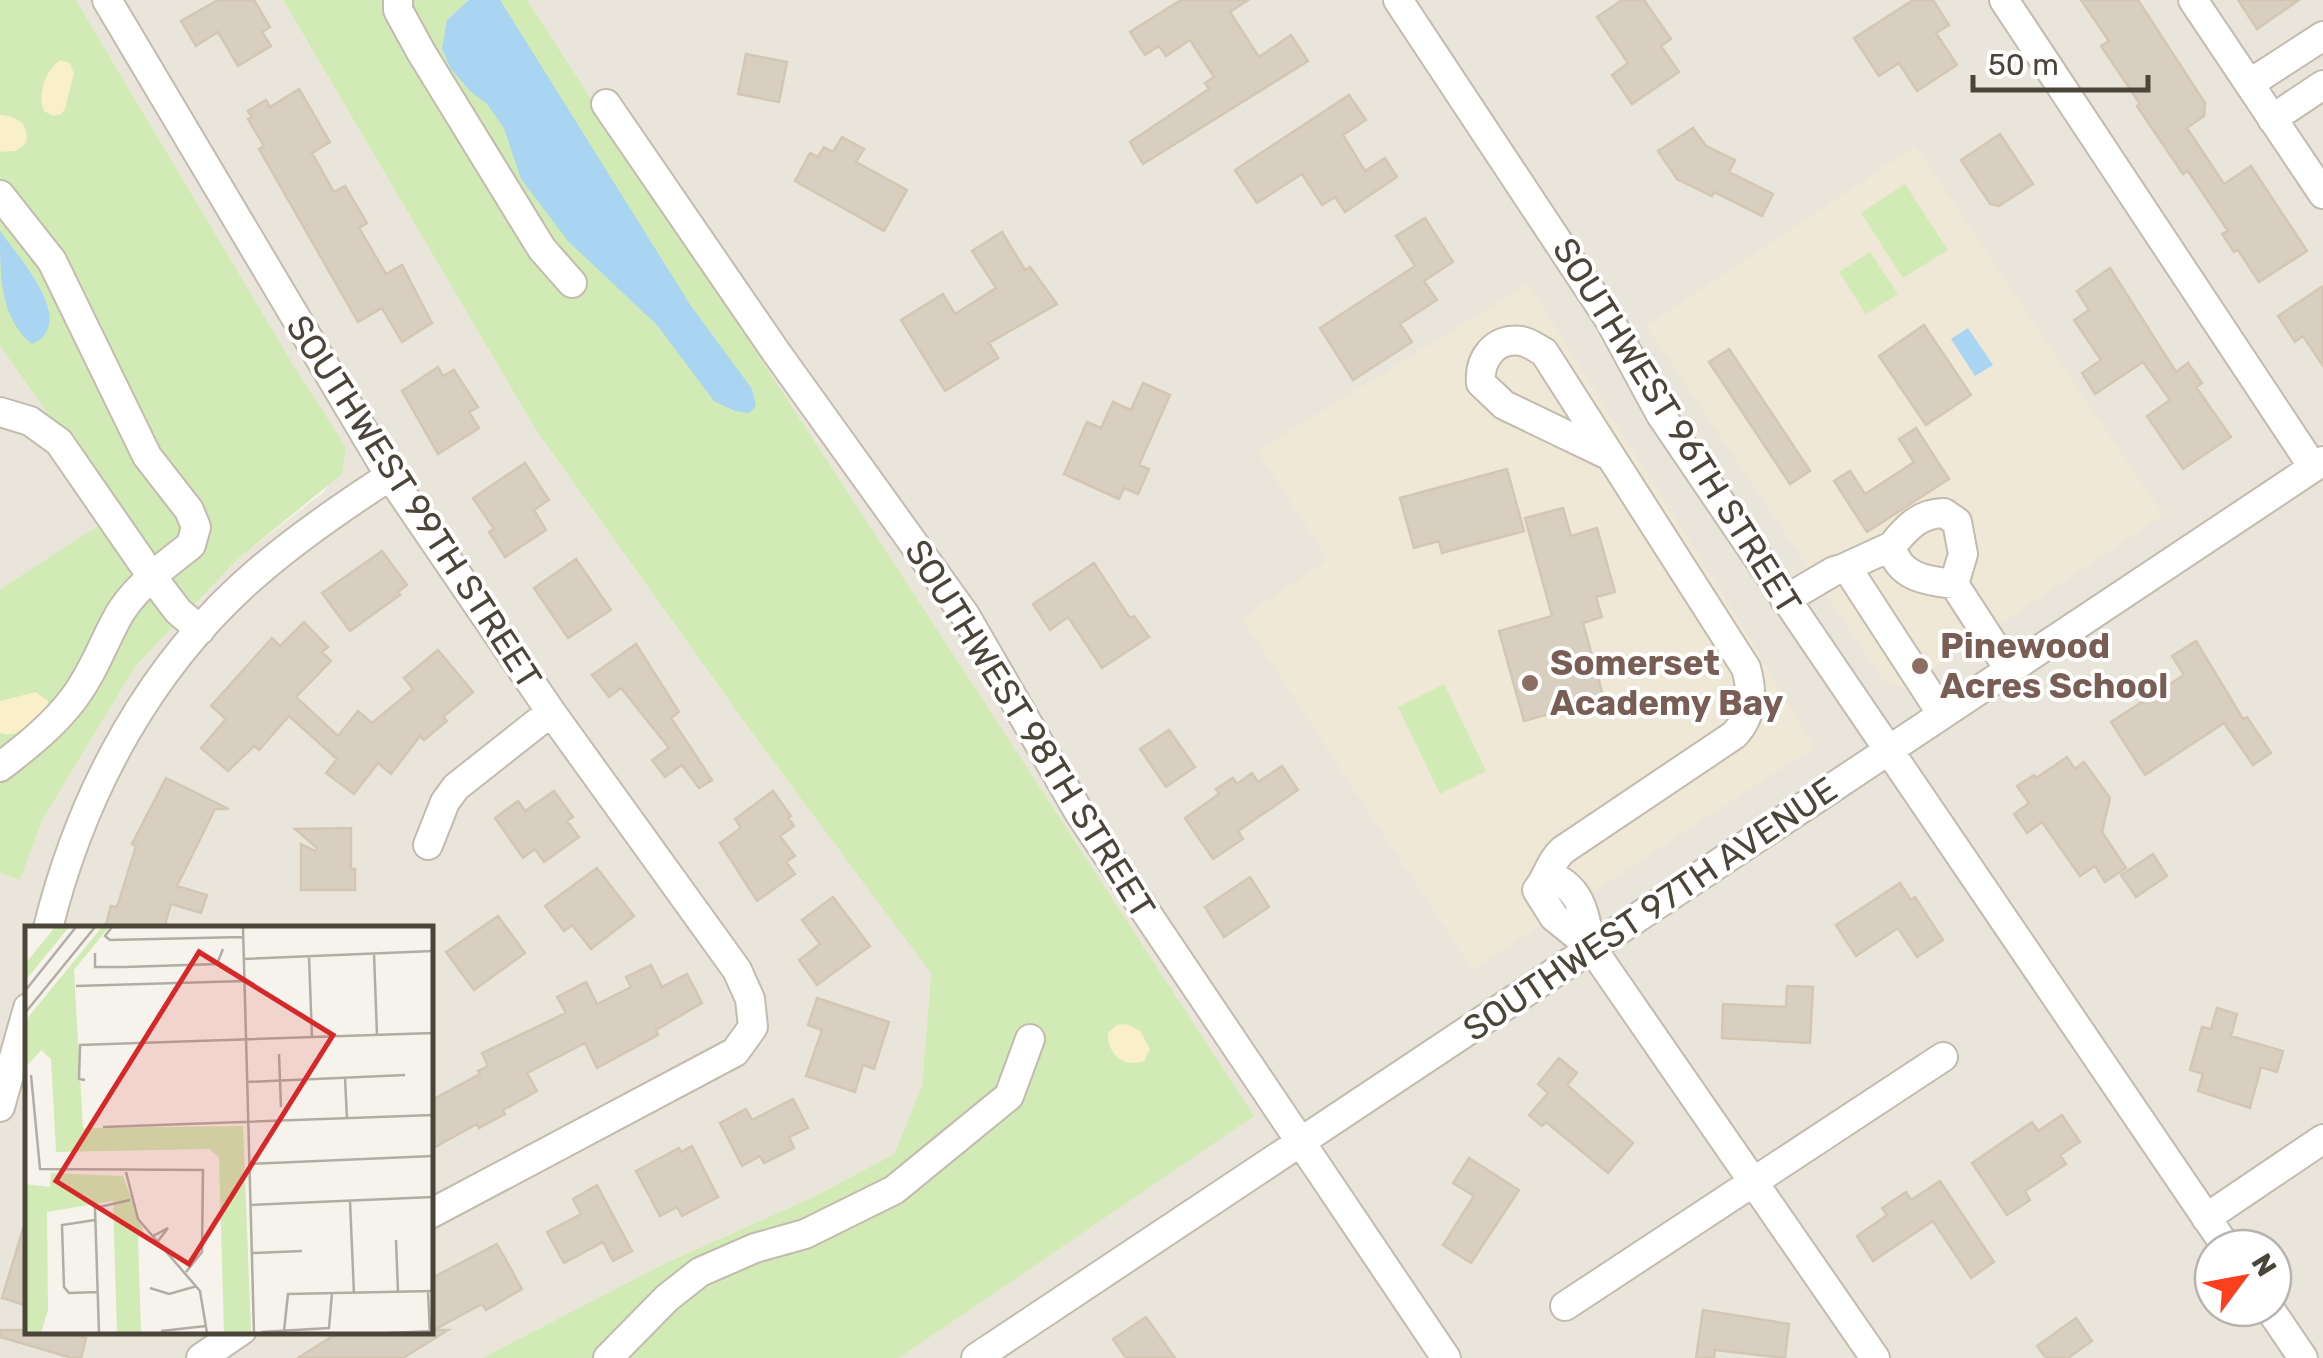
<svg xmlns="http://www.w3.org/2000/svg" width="2323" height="1358" font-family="Rubik,sans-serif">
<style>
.residential{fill:#eae5da;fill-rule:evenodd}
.education{fill:#efe8d6}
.green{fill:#d2eab5}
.sand{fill:#f9efc9}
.water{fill:#a9d4f2}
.building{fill:#d8cfc1;stroke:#d3c7b4;stroke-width:2.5}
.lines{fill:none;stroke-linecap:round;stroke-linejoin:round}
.minor-casing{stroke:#c2bbae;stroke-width:32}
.minor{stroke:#fff;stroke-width:28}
.education-dot{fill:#8d6e63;stroke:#fff;stroke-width:4}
.labels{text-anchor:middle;stroke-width:8;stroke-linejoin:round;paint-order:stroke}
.street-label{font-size:35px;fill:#4b4439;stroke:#fff}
.education-label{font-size:35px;font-weight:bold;fill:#785e54;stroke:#fff;text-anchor:start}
.inset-road{fill:none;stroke:#b2ada4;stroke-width:2.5}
.view{fill:#d62828;fill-opacity:0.15;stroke:#d62828;stroke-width:5}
.inset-edge{fill:none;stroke:#4b4439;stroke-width:5}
</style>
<rect width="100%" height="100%" fill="#f6f3ec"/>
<path class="residential" d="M76,0H283L536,430L758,741L931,972L922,1086L894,1154L813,1197L666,1263L482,1358H0V873L20,880L43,819L135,667L239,558L325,491L346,448L297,371ZM28,928H430V1330H28Z
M527,0H2323V1358H899L1253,1115ZM1329,559L1473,970L1243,619ZM2213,1248H2273V1308H2213Z
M0,346L118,513L0,589Z"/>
<path class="education" d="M1915,146L2163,515L1904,689L1884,681L1646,326Z
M1528,284L1725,597L1814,747L1473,970L1242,618L1328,559L1257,451Z"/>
<path class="green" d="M0,0H76L297,371L346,447L342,474L239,558L135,667L43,819L20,880L0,873V589L118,513L0,346Z
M283,0H527L1254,1116L899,1358H482L666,1263L813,1197L894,1154L922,1086L931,973L758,741L536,430Z
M1905,184L1948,250L1903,278L1861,213Z
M1870,252L1898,294L1866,314L1839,272Z
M1444,684L1486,771L1440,794L1398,707Z"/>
<path class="sand" d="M60,60L70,63L74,73L65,109L61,114L53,116L44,111C37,94 45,71 60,60Z
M0,115C17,116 30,124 26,143L16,151L0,152Z
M36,692L48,701V712C33,727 22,738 0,733V701Z
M1127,1024L1140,1031L1150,1049L1144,1061C1124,1068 1107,1054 1108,1033L1117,1025Z"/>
<path class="water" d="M469,0H500L691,306L752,389L756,406L749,413L735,411L714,401L657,325L568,241L521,179L504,128L487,104L470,91L451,69L442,49L447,20Z
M0,231C19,258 79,323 32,344C0,318 0,277 0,231Z
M1968,328L1993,365L1975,376L1951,339Z"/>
<path class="building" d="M218,0H254L270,27L262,32L271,46L238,66L218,32L196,46L181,21Z
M1181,0H1248L1230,12L1259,57L1291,35L1308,61L1143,164L1130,142L1209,89L1205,83L1214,77L1190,40L1166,56L1159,46L1145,55L1130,32Z
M1622,0H1644L1671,39L1661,46L1679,72L1632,104L1612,75L1628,63L1597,17Z
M1913,0H1933L1949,25L1936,33L1957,65L1917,91L1899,63L1879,76L1854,38Z
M2081,0H2138L2205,103L2204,116L2187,128L2224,184L2251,166L2307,251L2259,282L2238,250L2234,252L2222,234L2228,231L2188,171L2183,174L2137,106L2140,104L2101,46L2109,41Z
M2238,0H2299L2257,29Z
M746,54L787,62L779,102L738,94Z
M299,89L330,142L312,153L334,192L345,186L367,223L359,228L386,274L402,265L432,323L402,342L382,308L358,322L259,149L264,146L248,119L252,117L248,111L266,100L270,107Z
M1349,95L1366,120L1343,135L1365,171L1385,158L1397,177L1345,212L1335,197L1322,205L1302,174L1257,203L1235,170Z
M1693,128L1706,146L1735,160L1729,172L1773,194L1762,216L1714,192L1712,196L1677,179L1658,151Z
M2000,134L2033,184L1999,206L1990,204L1961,160Z
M842,137L864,149L856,162L907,190L884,231L795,181L810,153L818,157L824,147L833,152Z
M1425,218L1453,262L1424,281L1437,300L1400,324L1412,342L1353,380L1320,328L1415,266L1396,236Z
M1002,232L1025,270L1030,267L1057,304L989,343L998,358L945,391L901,320L943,294L955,314L996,288L972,251Z
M2110,268L2176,372L2188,363L2202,383L2196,387L2231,437L2183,469L2147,416L2170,400L2143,362L2095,394L2082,373L2101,360L2074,320L2089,310L2077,291Z
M2323,286V366L2303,336L2295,342L2278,316Z
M1924,325L1971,395L1926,425L1879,356Z
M1729,349L1810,471L1790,484L1709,362Z
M438,367L443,376L454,370L478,407L469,412L479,428L438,454L402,391Z
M1143,383L1170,395L1139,465L1149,469L1138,494L1124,488L1119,499L1064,474L1087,422L1101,428L1113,402L1131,410Z
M1916,428L1949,479L1867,532L1834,481L1850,471L1865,494L1914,462L1899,439Z
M525,463L549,500L534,510L546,530L505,557L489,532L494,529L473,498Z
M1507,469L1524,531L1442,553L1439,541L1414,548L1400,498Z
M1563,508L1571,536L1597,528L1615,592L1596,597L1602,617L1583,623L1604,699L1524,721L1499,631L1552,616L1525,518Z
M382,551L407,585L398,592L400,595L350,631L322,593Z
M576,559L611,610L568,638L534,588Z
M1094,563L1130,618L1134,616L1149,637L1102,668L1068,617L1050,630L1033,604Z
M304,622L328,647L322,652L331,661L296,697L338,736L358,711L372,723L413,689L404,678L438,650L473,692L443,717L447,721L424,740L420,736L391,774L378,763L354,794L326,773L337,759L289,716L259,750L254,746L228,771L201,748L226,719L211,706L272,638L280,646Z
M2196,641L2243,719L2247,717L2271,753L2253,765L2224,723L2145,775L2111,722L2184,675L2172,656Z
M636,644L679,712L671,718L712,780L699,788L682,765L665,777L652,760L669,748L621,688L609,697L592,675Z
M1169,730L1195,767L1166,787L1140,749Z
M2067,757L2075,769L2084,762L2110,798L2102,832L2126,868L2105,882L2095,866L2080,876L2042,822L2027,833L2014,814L2029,803L2017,786L2034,775L2036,778Z
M1282,766L1298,790L1238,831L1243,839L1213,859L1185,818L1219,794L1216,789L1233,778L1237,784L1252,773L1258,782Z
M166,778L229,809H215L177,886L207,895L201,913L171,904L164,928H105L111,906L116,907L118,904L136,846L132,844Z
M554,791L573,817L567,821L579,837L544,862L535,849L523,858L495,818L518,801L525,811Z
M773,791L791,816L788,818L794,826L780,836L795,856L786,862L795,874L757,901L720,843L741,828L735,819Z
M351,828V869H355V890H301V844L315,851L317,848L295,829Z
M2153,854L2167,876L2136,897L2121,875Z
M597,868L634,916L591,949L572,925L564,931L545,906Z
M1250,877L1269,907L1224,937L1205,907Z
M1900,883L1911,900L1915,897L1943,940L1917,957L1898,928L1856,956L1836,925Z
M833,897L870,946L817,985L799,960L820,944L802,920Z
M498,916L525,953L474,990L446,952Z
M651,965L662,987L687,974L702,1003L656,1030L658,1035L597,1068L585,1043L527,1073L537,1091L503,1110L505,1114L479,1128L477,1124L430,1150V1101L480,1074L478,1071L488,1066L482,1053L566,1013L557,997L586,982L597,1004L631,987L626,977Z
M1787,986L1813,987L1810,1043L1722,1038L1723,1004L1786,1007Z
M817,998L889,1022L874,1069L863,1065L855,1092L806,1076L822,1030L808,1025Z
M2217,1008L2237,1014L2231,1036L2283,1051L2277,1072L2261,1067L2250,1108L2198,1091L2203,1074L2190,1070L2202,1027L2211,1029Z
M1559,1058L1577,1073L1567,1085L1633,1143L1608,1173L1546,1122L1542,1126L1529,1115L1548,1093L1538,1084Z
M793,1099L808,1128L789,1137L794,1148L764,1163L760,1156L742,1166L720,1123L746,1109L752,1120Z
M2062,1115L2080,1142L2060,1155L2066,1164L2025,1191L2030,1200L2007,1215L1972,1163L2032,1122L2038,1131Z
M692,1146L718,1197L682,1216L677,1207L660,1216L636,1171L679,1148L681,1152Z
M1469,1158L1519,1190L1471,1263L1443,1245L1474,1196L1453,1183Z
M1940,1181L1994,1262L1971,1278L1933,1221L1873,1261L1857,1236L1887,1215L1882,1208L1906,1192L1911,1200Z
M597,1185L632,1251L613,1261L603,1242L564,1263L547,1232L581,1214L573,1199Z
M23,1229H28V1306L2,1298Z
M497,1244L522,1289L486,1310L482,1304L434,1330H448L403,1358H298L342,1330H430V1279Z
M1703,1310L1789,1324L1785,1358L1715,1350L1714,1358H1696Z
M1146,1317L1175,1358H1126L1113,1339Z
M2076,1318L2092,1341L2068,1358H2046L2037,1346Z
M0,1330H61L86,1338L81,1358H72L0,1337Z"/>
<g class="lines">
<g class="minor-casing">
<path id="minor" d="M107,0L390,476L551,712L737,970L750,999L753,1027L735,1052L430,1214
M398,0V10L421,52L542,249L572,283
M1398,0L1609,319L1661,415L2227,1248
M2004,0L2313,467
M2193,0L2323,194
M2249,84L2323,36
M606,104L776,352L965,615L1080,814L1446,1358
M2272,119L2323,85
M0,195L52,261L147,456L189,510L196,527L191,545C164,566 130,591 115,622C101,649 92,674 74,698C54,725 26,747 0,767
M0,412L30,421L59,442L153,578L178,611L200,630
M1608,455L1504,405L1481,383C1479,360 1494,337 1521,341C1529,342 1538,349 1544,352L1746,668C1753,692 1752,717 1734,735L1563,850C1550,861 1548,877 1537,890L1554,917L1591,947L1875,1358
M1842,569L1892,546
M1954,584C1927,581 1897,577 1892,546C1906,528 1920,513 1944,513L1957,522L1963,554L1954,584L2009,669
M1785,600L1834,571L1842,569L1851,574L1942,714
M428,845L445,802L456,787L551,712
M1550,875C1583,890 1584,914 1591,947
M48,928C82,791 151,663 259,571C300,536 345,505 390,476
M0,1107L28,1008
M2206,1218L2323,1139
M1565,1306L1943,1057
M2269,1308L2303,1358
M201,1358L242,1330
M608,1358L667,1298L700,1272L755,1248L805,1234L894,1190L1009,1096L1030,1039
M976,1358L2323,461"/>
</g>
<use href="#minor" class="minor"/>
</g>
<g class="education-dot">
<circle cx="1920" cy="666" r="10"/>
<circle cx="1530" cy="683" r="10"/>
</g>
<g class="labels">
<g class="street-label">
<text transform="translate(1677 426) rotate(58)" y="12">SOUTHWEST 96TH STREET</text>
<text transform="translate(414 502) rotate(57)" y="12">SOUTHWEST 99TH STREET</text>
<text transform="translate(1030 729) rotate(58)" y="12">SOUTHWEST 98TH STREET</text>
<text transform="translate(1650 909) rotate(-34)" y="12">SOUTHWEST 97TH AVENUE</text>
</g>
<g class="education-label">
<text x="1940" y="658">Pinewood<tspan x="1940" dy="40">Acres School</tspan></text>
<text x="1550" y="675">Somerset<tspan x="1550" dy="40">Academy Bay</tspan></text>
</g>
</g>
<g transform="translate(25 926)">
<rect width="408" height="408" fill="#f6f3ec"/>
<path d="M30,1H44L0,55V38ZM77,1H84L49,44L58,202L218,200L226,407H199L194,231L184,223L31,226L26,133L16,124L0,142V95ZM26,247L98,250L119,307L113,312L116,407H92L88,275L22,286L23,384L16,407H0V258L25,261Z" fill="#d2eab5"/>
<path class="inset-road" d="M87,1L80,10L85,14L218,11M218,1L229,407M70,27V41H100L192,38L198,23M349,28L352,109M284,30L287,112M219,33L408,25M51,60L219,55M0,65L51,1M0,87L70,1M254,128L256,181M6,149L15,243L178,244L177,326L161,346M320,152L322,193M60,154L54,153L55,119L408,107M222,156L380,149M78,201L408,189M224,238L408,230M101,246L113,293L175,365L182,407M325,275L329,368M226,279L408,271M70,294L37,299L39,361L44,367L73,366M128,310L143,302L133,315M371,314L373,366M227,327L277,325M125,362L144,368L172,360M403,365L405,407M136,405L181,400M259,405L263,368L408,365M236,406L304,402L307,367M74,407L70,282L105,274M363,407L408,405"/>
<path class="view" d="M174,26L308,109L164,338L31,255Z"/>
<rect width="408" height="408" class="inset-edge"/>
</g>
<g transform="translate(2243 1278) rotate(58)"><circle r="48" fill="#ffffff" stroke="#b7b4b0" stroke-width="2.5"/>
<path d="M0-8L18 38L0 25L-18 38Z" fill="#fc3f1d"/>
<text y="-15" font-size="28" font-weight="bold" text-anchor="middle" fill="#4b4439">N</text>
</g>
<path d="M1973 75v15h175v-15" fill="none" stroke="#4b4439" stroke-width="5"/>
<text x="1988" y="75" font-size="30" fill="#4b4439" stroke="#ffffff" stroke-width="8" paint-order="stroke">50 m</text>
</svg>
